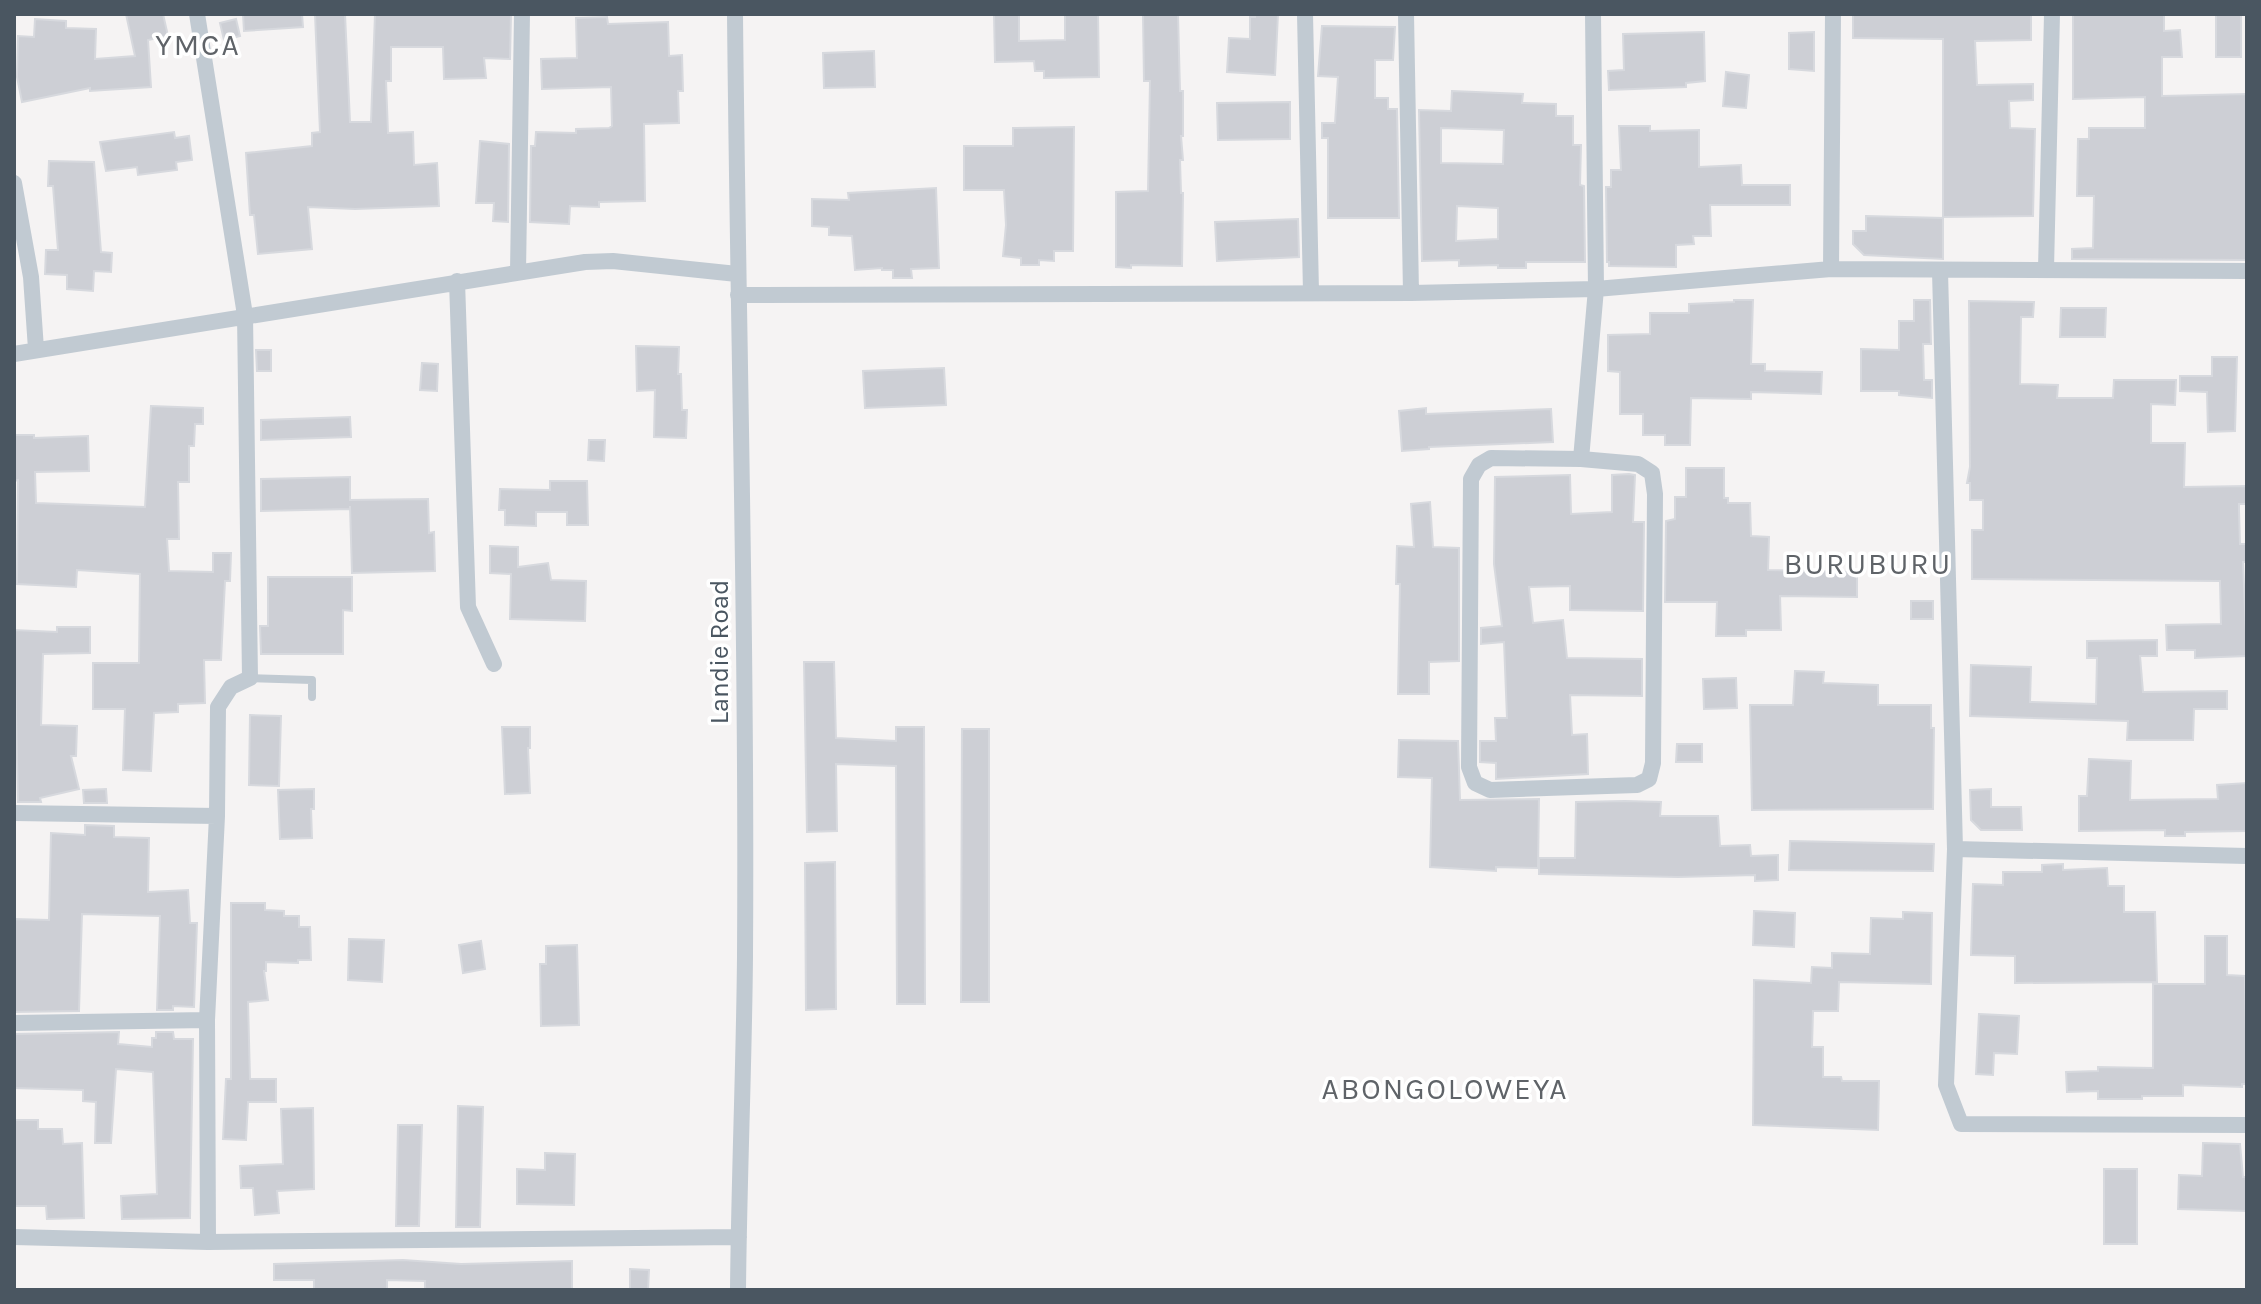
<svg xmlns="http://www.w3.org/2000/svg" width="2261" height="1304" font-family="Karla,sans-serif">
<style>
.building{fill:#cdcfd5;stroke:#d7d9de;stroke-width:2;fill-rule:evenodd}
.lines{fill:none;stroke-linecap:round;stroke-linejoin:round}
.lane{stroke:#c1cad2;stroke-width:8}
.street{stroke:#c1cad2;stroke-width:16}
.labels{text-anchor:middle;stroke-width:7;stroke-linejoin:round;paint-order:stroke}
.street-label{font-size:26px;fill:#4a5661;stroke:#fff}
.quarter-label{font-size:30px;letter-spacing:2px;fill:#5f6368;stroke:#fff}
</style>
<rect width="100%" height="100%" fill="#f5f3f3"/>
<path class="building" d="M126,14H163L168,36L148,40L151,87L90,91V88L22,102L17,77L18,36L34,37L35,19L66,21V28L96,29L95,59L135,56Z
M243,14H302L303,27L244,31Z
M315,14H345L350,122H371L375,14H511L510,59L484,58L486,78L444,79L443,47H391V81H386L388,133L413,132L414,165L437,163L439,206L355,209L308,207L312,249L258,254L254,215H250L246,153L312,146V133L320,132Z
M994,14H1019V41L1065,40V14H1098L1099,77L1044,78V71H1035L1034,61L995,62Z
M1143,14H1178L1180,91H1183V136H1181L1183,160H1180L1181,193H1183L1182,266L1131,265V268L1116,267V192L1148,191L1150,81H1144Z
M1255,14H1278L1275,75L1227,72L1229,38L1250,39V17H1255Z
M1853,14H2031V40L1975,41L1977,85L2033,84V100L2009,101L2010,128L2035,129L2033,216L1943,217V39L1853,38Z
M2073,14H2164V31L2180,30L2182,57H2162V96L2247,94V260L2072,259V249L2093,248L2094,196H2077L2078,139H2089V128H2145V97L2073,99Z
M2216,14H2241V57H2216Z
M607,17L608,24L668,22L669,56L682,55L683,91H678L679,123L644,124L645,201L599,202V207L570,206L569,224L530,222L531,146H535L536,132L576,133V129L609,128L612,126L611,87L542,89L541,59L577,58L576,18Z
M236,19L240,36L224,40L220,23Z
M1322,26L1395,27L1393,60H1375V98H1388V109H1397L1399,218H1328V138H1322V123H1335L1338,77L1318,76Z
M1704,32L1705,81L1686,83V87L1609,90L1608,71L1624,70L1623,34Z
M1814,32V71L1789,69V33Z
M874,51L875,87L824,88L823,53Z
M1726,72L1749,75L1746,108L1723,106Z
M1452,91L1523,94L1522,103L1556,104V116H1573V145H1581L1580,185L1584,186L1585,262H1526V268H1498V265L1459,266V260L1422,261L1419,110L1451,111ZM1441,128L1504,130L1503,164L1441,163ZM1457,206L1498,208V239L1456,241Z
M1290,102V139L1218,140L1217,103Z
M1619,126H1650V131L1699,130V167L1741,165L1742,185H1790V205H1710L1711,236H1693L1694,244L1676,245V267L1609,266V262H1607L1606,187H1611V170H1621Z
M1074,127L1073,251H1054V261L1039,260V265H1021V258L1003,256L1006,225L1004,190H964V146H1013V128Z
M174,132L175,138L189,136L192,160L176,162L177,170L138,175L137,167L106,171L100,142Z
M480,141L509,144L508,222L493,221L494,203H476Z
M49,161L94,162L101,252L112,253L111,272L94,271L93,291L67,289V275L45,274L46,250H58L53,186H48Z
M936,188L939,268L911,269L912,278H893V270H882V268L855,270L852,236L829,235V227L812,226V199L849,200L848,193Z
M1866,216L1943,218V259L1864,255L1853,244V231H1866Z
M1298,219L1299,257L1217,261L1215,222Z
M1734,300H1753L1751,364H1765V371L1822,372L1821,394L1751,392V399L1691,398L1690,445H1665V435H1643V414H1620V372L1608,371V335L1650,334V313H1689V304L1734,302Z
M1914,300H1930L1931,344H1923L1924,380H1932V398L1899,395V391H1861V349L1899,350V321H1914Z
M1969,301L2034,302L2033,317H2021L2020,384L2058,385L2057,398H2113L2114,380H2176L2175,405L2151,404V443H2185L2184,487L2247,486V504H2239V511L2240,544H2247V562H2243L2247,656L2195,658V650H2167L2166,625L2221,624L2220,581L1972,579V530H1983V500H1970V483H1967L1970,467Z
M2061,308H2106L2105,337H2060Z
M636,346L679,347L678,374H681L682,410H687L686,438L654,437L655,390L637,391Z
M256,350H271V371H257Z
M2212,357H2237L2235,431L2208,432L2207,392L2180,391V376H2212Z
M422,363L438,364L437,391L420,390Z
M944,368L946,405L865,408L863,371Z
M151,406L203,408V424H195L194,446H189V482H178L179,539H167L169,571L213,572V553H231L230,581H225L221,660H204L205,703L178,704V712L154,713L151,771L123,770L125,709H93V663H139L140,574L77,570L76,587L17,584L18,480L14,481V435H34V438L88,436L89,471L35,472L36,503L145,507Z
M1426,408V414L1551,409L1553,442L1429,447V449L1402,451L1399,411Z
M350,417L351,437L261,440V420Z
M589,440H605L604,461L588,460Z
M1686,468H1724V498H1728V503H1750L1751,536L1769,537L1768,570L1857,572V597L1780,596L1781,630H1746V636H1716L1717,602H1665L1666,521L1675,519V497H1686Z
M1629,474L1635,475L1633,522H1644L1643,611L1570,610V586L1529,587L1533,623L1563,620L1567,658L1642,659V696L1570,695L1572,735L1587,734L1588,774L1496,779V763L1480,762V741H1496L1495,718H1507L1504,642L1481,644V628L1502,626L1494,564L1495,477L1570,475L1571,514L1612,512V475Z
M350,477V500L428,499L429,533L434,532L435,571L352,573L350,506V509L261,511V479Z
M550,481H587L588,525H567V512H536V526L505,525V510H499L500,489L550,490Z
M1430,502L1433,547L1459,548V661L1429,662V694H1398L1400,584H1396L1397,546L1414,547L1411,504Z
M490,546L518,547V567L548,563L551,580L586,581L585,621L510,619L511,574L490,573Z
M268,577H352V611L343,610V654H261L260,626H268Z
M1911,601H1933V619H1911Z
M57,627H90V653L43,654L41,725L77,726L76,756H71L79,789L40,798L41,802H18L14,630L57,632Z
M2157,640V656H2140L2143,692L2227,691V709H2194L2193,740H2127L2128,721L1970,716L1971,665L2031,667L2030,702L2096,704L2097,658H2087V641Z
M804,662H834L836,738L896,741V727H924L925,1004H897L896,766L836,764L837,831L807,832Z
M1795,671L1824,672L1823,683L1878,685V705H1931V728H1934L1933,809L1752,810L1750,705H1793Z
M1736,678L1737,708L1704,709L1703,679Z
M250,715L281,716L279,786L249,785Z
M502,727H530V748H528L530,793L505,794Z
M962,729H989V1002H961Z
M1399,740L1458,741L1460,800L1539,799L1538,868L1496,867V871L1430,867L1432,778L1398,777Z
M1677,744H1702V762H1676Z
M2089,759L2131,761L2130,800L2218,799L2217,785L2247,783V831L2185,832V836H2165V830L2079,831V796H2087Z
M106,789L107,803H84L83,790Z
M314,789V809H311L312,838L280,839L278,790Z
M1991,789V807H2021L2022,830H1981L1971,820L1970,790Z
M1625,801L1661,802L1660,816H1718L1720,846L1750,845L1751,856L1778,855V880L1755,881V875L1678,877L1539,874V858H1575L1576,802Z
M85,825L114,826V837L149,838L148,892L188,890L190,923H197L194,1007L173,1006V1010H157L160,916L82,914L79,1011L14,1012V919L49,920L51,833L85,835Z
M1790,841L1934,844L1933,871L1789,870Z
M835,862L836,1009L806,1010L805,863Z
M2063,864V870L2107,868L2108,886H2124V912H2155L2157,982L2015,983V956L1971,955L1973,884L2003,885V872H2042V865Z
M231,903H265V910L284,911V916H299V927H310L311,960H298V963L266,962V971H264L268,1000L248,1002L250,1079H276V1102H248L246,1140L223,1139L226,1079H231Z
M1754,911L1795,913L1794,947L1753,945Z
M1903,912L1932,913L1931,984L1839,982L1838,1011H1813L1812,1047H1823V1077H1841L1842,1081H1879L1878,1130L1753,1125L1754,980L1811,983L1812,967L1832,968V953L1870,954L1871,918L1903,919Z
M2205,936H2227V975L2245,976L2247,1084H2242V1087L2183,1085V1096H2142V1099H2098V1091L2067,1092L2066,1072L2098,1071V1067L2153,1068V984H2205Z
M349,939L384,940L382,982L348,980Z
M481,941L485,969L463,973L459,945Z
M577,945L579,1025L541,1026L540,964H546V946Z
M1979,1014L2019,1016L2017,1054L1994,1053L1993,1075L1976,1074Z
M119,1032L118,1044L152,1047V1038H156V1032H173L174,1039H193L190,1218L122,1219L121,1196L157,1194L153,1072L116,1069L111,1143H95L96,1102L83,1101V1090L14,1088V1034Z
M458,1106L483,1107L480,1227H456Z
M313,1108L314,1189L277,1191L279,1213L255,1215L253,1188H241L240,1166L283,1164L281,1109Z
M14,1120H38V1129H62L63,1144L82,1143L84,1218L47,1219L46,1206H14Z
M398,1125H422L419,1226H396Z
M2203,1143L2240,1144L2243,1177H2247V1211L2178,1209L2179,1175L2202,1176Z
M545,1153L575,1154L574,1205L517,1204V1169L545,1170Z
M2104,1169H2137V1244H2104Z
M403,1260L461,1264L572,1261V1290H425V1281L387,1280V1290H314V1280H274V1264Z
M630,1269L649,1270L648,1290H630Z"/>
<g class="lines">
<path class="lane" d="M250,678L312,680V697"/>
<path class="street" d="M735,14C738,328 747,642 745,957C744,1068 739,1179 738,1290
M1305,14L1311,292
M1406,14L1411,293
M14,183L31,277L36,349
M1831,269L1833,14
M2046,269L2052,14
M1940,271L1955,849L1946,1085L1961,1124L2247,1125
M518,272L522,14
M457,281L468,607L494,664
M738,295L1411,293L1596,289L1831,269L2247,271
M14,354L585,262L613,261L737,274
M1491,458L1581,459L1638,464L1652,473L1655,494L1653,763L1649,779L1637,785L1490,790L1475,783L1469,767L1471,479L1479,465Z
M1581,459L1596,289L1593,14
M14,813L217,816L218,707L231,687L250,678L245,315L197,14
M1955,849L2247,856
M14,1023L207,1020
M14,1237L208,1242L739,1237
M208,1242L207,1020L217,816"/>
</g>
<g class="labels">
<g class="street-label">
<text transform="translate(719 652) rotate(-90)" y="9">Landie Road</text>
</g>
<g class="quarter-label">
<text x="198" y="55">YMCA</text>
<text x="1868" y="574">BURUBURU</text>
<text x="1445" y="1099">ABONGOLOWEYA</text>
</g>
</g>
<rect width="2261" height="1304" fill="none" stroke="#4a5661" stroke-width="32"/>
</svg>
